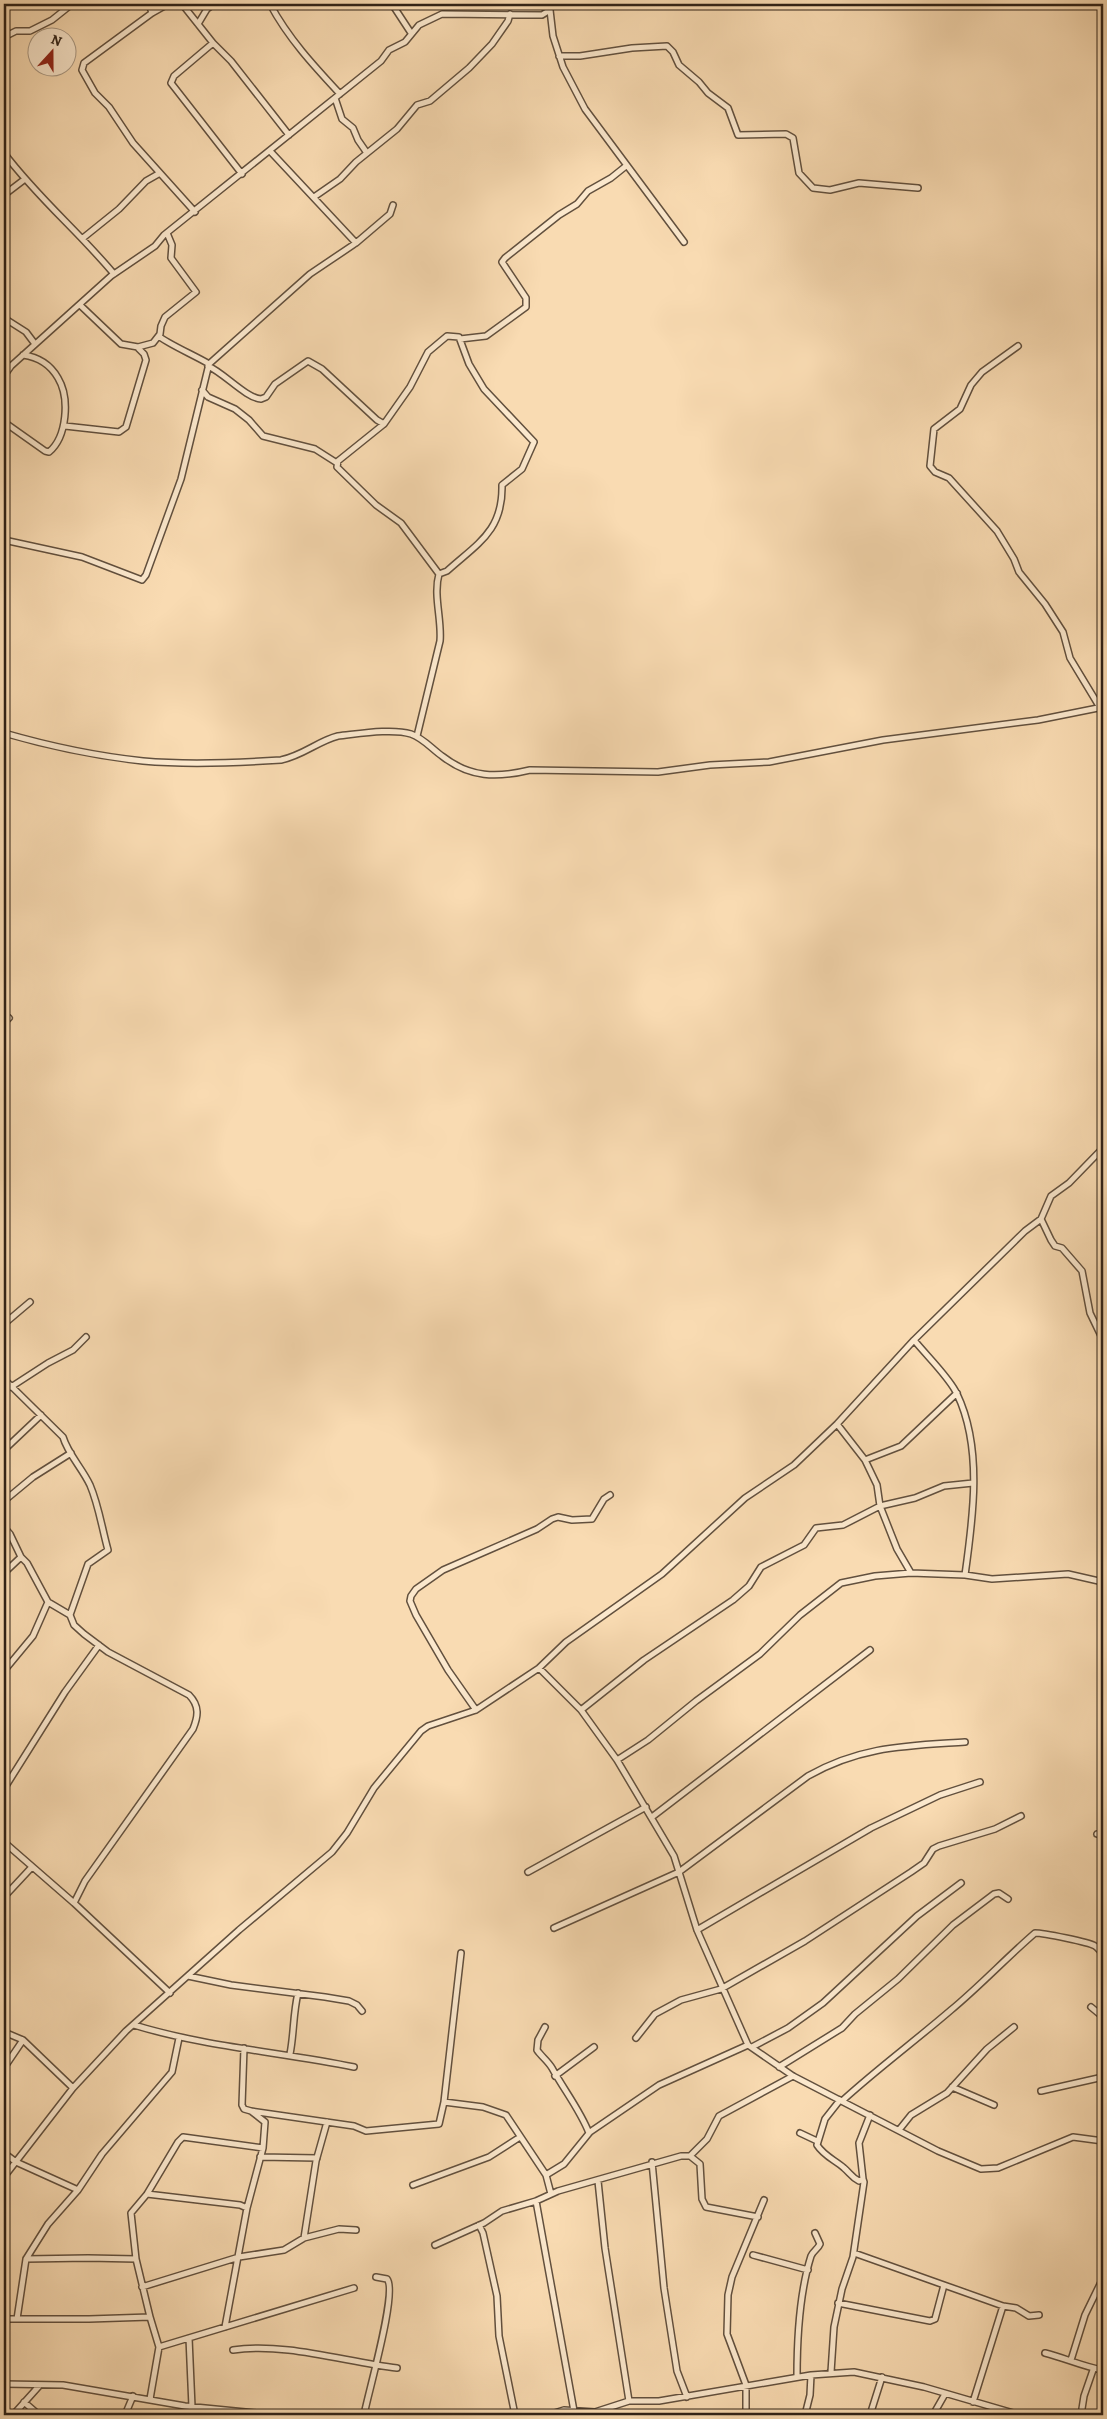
<svg xmlns="http://www.w3.org/2000/svg" width="1107" height="2419" font-family="Alegreya,serif">
<style>
.lines{fill:none;stroke-linecap:round;stroke-linejoin:round}
.minor-casing{stroke:#62503e;stroke-width:8}
.minor{stroke:#fbe8cd;stroke-width:5}
</style>
<rect width="100%" height="100%" fill="#f9dbb2"/>
<filter id="stains"><feTurbulence type="fractalNoise" baseFrequency=".004" numOctaves="4"/><feColorMatrix values="0 0 0 0 .2 0 0 0 0 .09 0 0 0 0 .02 0 0 0 .5 -.17"/></filter>
<radialGradient id="worn" r=".72"><stop offset=".6" stop-color="#630" stop-opacity="0"/><stop offset="1" stop-color="#630" stop-opacity=".3"/></radialGradient>
<g class="lines">
<g class="minor-casing">
<path id="minor" d="M149,4L152,13
M168,4L152,13L84,63L82,70L95,93L109,107L133,143L195,212
M182,4L213,43
M270,4C288,38 314,66 340,94
M392,4L411,33
M550,10L553,36L563,67L585,109L684,242
M198,24L207,9L214,4
M4,37L16,31H30L52,20L72,4
M559,56H580L632,48L667,46L673,52L679,65L699,82L708,93L728,108L738,135L786,134L793,138L799,173L813,188L830,190L859,183L918,188
M335,98L342,119L353,128L358,140L367,153
M4,153C37,197 79,232 114,274
M242,174L171,83L174,76L213,43L231,61L289,135
M4,195L25,179
M314,197L340,179L356,162L397,129L417,105L430,101L469,68L492,44L508,21L510,14
M83,238L119,209L146,181L160,173
M356,243L390,214L393,205
M80,305L121,344L138,347L153,343L160,334L161,326L165,317L196,292L171,258L172,245L167,233
M4,318L26,332L35,344
M159,336C164,342 198,357 209,364
M460,339L486,336L526,307V298L502,262L505,258L559,215L577,204L588,191L611,178L626,166
M1018,346L982,372L971,385L960,409L934,429L930,466L935,472L949,478L997,531L1014,559L1019,572L1045,604L1063,632L1070,658L1099,706
M208,366C224,373 246,398 261,399L266,397L275,384L308,361L322,369L377,420L384,424L410,387L428,352L447,336L459,337L469,364L484,389L534,442L522,469L502,485C503,531 478,543 447,571L439,574C433,595 442,620 440,641L417,736
M4,376L11,366L111,276L155,246L164,235L381,61L389,50L405,42L419,25L442,14L542,15L550,10L551,4
M202,390L208,397L235,409L249,420L263,436L315,449L337,463
M4,422L45,451L49,452C67,437 70,398 58,378C50,364 38,357 23,355
M384,424L338,461L337,467L376,505L401,523L439,574
M65,426L119,432L126,427L146,360L144,354L137,347
M4,540L82,557L142,580L146,575L181,479L209,364L310,274L356,243L270,151
M4,733C49,746 96,756 143,761C187,765 236,763 281,760C304,755 318,741 338,736C358,734 392,728 411,734C423,738 432,749 442,756C470,778 497,778 530,770L658,772L710,765L769,762L883,740L1038,720L1103,707
M4,1023L9,1018
M1041,1219L1051,1240L1055,1246L1062,1248L1082,1271L1090,1313L1103,1340
M4,1324L30,1302
M914,1340C926,1355 950,1378 957,1394C983,1448 973,1518 965,1575
M4,1379L63,1437C68,1454 82,1468 90,1485C99,1506 102,1529 108,1550L88,1564L70,1615
M11,1387L48,1363L73,1350L86,1337
M837,1424L865,1460L877,1485L880,1506L897,1549L911,1573
M4,1450L41,1415
M865,1460L901,1446L957,1393
M4,1501L33,1477L71,1453
M4,1527L10,1534L21,1557
M4,1573L21,1557L27,1563L48,1602L70,1615L74,1625L84,1634L108,1652L189,1695C200,1706 198,1717 193,1729L85,1881L74,1903
M539,1668L581,1710L617,1760L674,1856L697,1930L748,2045L793,2076L938,2151L981,2169L998,2168L1073,2137L1103,2141
M4,1671L33,1636L48,1602
M476,1710L448,1670L416,1615L410,1601L411,1596L416,1589L443,1570L537,1529L552,1519L558,1517L572,1520L592,1519L604,1499L610,1495
M581,1710L644,1660L733,1600L749,1586L761,1567L804,1545L816,1528L843,1525L880,1506L915,1498L944,1486L973,1483
M617,1760L648,1740L696,1701L760,1654L800,1615L841,1583L875,1576L911,1573L965,1575L992,1579L1068,1574L1103,1582
M4,1789L65,1692L99,1645
M652,1817L870,1650
M1097,1834L1103,1836
M4,1842L74,1903L170,1993
M528,1872L646,1807
M4,1897L31,1868
M554,1928L679,1872L808,1776C861,1746 906,1746 965,1742
M697,1930L871,1828L940,1795L980,1782
M188,1976L231,1985L325,1997L349,2001L357,2005L362,2011
M1091,2007L1103,2017
M134,2025C206,2047 280,2052 354,2067
M545,2027L538,2040L537,2050C541,2056 548,2061 552,2068C564,2090 580,2110 589,2133
M4,2032L23,2040L73,2088
M636,2038L655,2014L681,2000L721,1989L805,1941L911,1872L924,1863L933,1849L939,1846L995,1829L1021,1816
M752,2047L788,2028L823,2003L917,1916L961,1883
M290,2054C294,2034 293,2014 298,1993
M779,2067L842,2028L855,2014L898,1979L953,1925L994,1894L999,1893L1008,1899
M4,2068L23,2040
M555,2076L594,2047
M952,2087L994,2105
M1041,2091L1103,2077
M842,2101C877,2069 915,2041 951,2010C980,1986 1006,1958 1035,1933C1043,1933 1089,1942 1095,1946C1098,1948 1101,1952 1103,1955
M444,2102L483,2107L506,2115L546,2175L551,2194
M251,2111L354,2126L366,2131L439,2124L444,2102L461,1953
M899,2130L911,2115L947,2093L987,2049L1014,2027
M800,2133L817,2141
M4,2153L16,2162
M690,2156L707,2139L719,2116L793,2076
M260,2157L317,2158
M16,2162L78,2190
M652,2162L664,2288L677,2371L687,2397
M546,2175L564,2164L590,2132L659,2085L748,2045
M4,2177L73,2088L126,2031L239,1930L332,1852L347,1833L374,1788L421,1731L428,1726L476,1710L539,1668L566,1642L662,1574L745,1498L794,1465L837,1424L914,1340L1025,1231L1041,1219L1051,1196L1069,1183L1103,1148
M863,2179L859,2143L870,2115
M598,2181L605,2248L629,2401
M413,2185L489,2157L520,2137
M147,2194L240,2205L247,2208
M536,2201L574,2411
M479,2225L483,2233L497,2296L499,2336L515,2415
M304,2238L316,2161L327,2122
M435,2245L484,2223L502,2211L536,2201L558,2191L681,2156H690L700,2164L702,2199L706,2207L758,2217
M753,2255L808,2270
M26,2259L88,2258L136,2259
M944,2285L1003,2306L1016,2308L1029,2316L1039,2315
M142,2287L239,2257L284,2250L304,2238L339,2229L356,2230
M838,2303L930,2321L935,2319L944,2285L854,2253
M150,2317L136,2259L131,2213L147,2194L178,2142L183,2137L263,2148
M4,2319H89L150,2317L159,2347L150,2399
M17,2319L26,2259L48,2224L78,2190L102,2154L172,2072L179,2038
M225,2327L247,2208L263,2148L265,2122L251,2111L244,2109L242,2105L244,2048
M189,2338L192,2407
M159,2347L354,2288
M233,2350C284,2342 346,2362 397,2368
M1045,2353C1065,2358 1084,2367 1103,2370
M1071,2360L1085,2315L1103,2278
M831,2372L834,2327L842,2289L853,2257L864,2182L863,2179L859,2181C851,2177 850,2173 844,2168C835,2160 824,2156 817,2145L825,2119L840,2100
M797,2377C797,2338 799,2294 811,2256C813,2251 818,2249 820,2244L815,2233
M4,2384L63,2385L185,2406L277,2415
M24,2402L39,2415
M973,2402L1003,2306
M13,2415L40,2385
M125,2415L133,2396
M364,2415C368,2393 398,2291 387,2279L376,2277
M548,2415L564,2410L595,2412L629,2401H659L811,2375L854,2372L924,2387L1020,2415
M746,2415V2385L727,2334L728,2295L732,2277L764,2200
M805,2415L810,2395L811,2375
M870,2415L882,2377
M933,2415L945,2394
M1081,2415L1084,2396L1093,2370"/>
</g>
<use href="#minor" class="minor"/>
</g>
<rect width="1107" height="2419" fill="none" stroke="#f9dbb2" stroke-width="20"/>
<rect x="5" y="5" width="1097" height="2409" fill="none" stroke="#302217" stroke-width="2.5"/>
<rect x="10" y="10" width="1087" height="2399" fill="none" stroke="#302217"/>
<g transform="translate(52 52) rotate(21)"><circle r="24" fill="#fbe8cd" stroke="#aa9984"/>
<path d="M0-4L9 19L0 12L-9 19Z" fill="#8f2418"/>
<text y="-8" font-size="14" font-weight="bold" text-anchor="middle" fill="#302217">N</text>
</g>
<rect width="100%" height="100%" filter="url(#stains)"/>
<rect width="100%" height="100%" fill="url(#worn)"/>
</svg>
